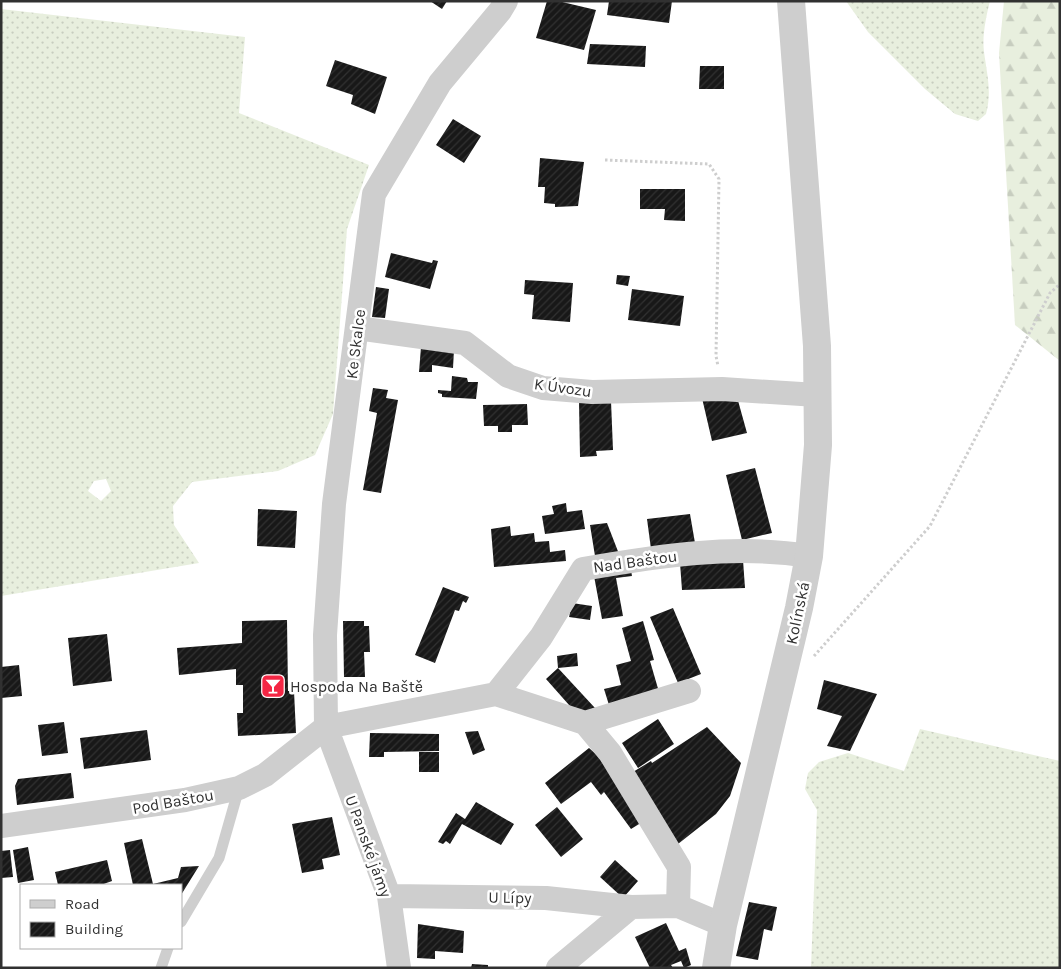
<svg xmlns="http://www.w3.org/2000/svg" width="1061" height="969" font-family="Karla,sans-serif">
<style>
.grass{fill:url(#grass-dots);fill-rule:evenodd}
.forest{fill:url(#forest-firs)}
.building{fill:url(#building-hatch)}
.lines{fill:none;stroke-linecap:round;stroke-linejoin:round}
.path{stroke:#cecece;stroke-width:3;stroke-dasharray:2.5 2.5;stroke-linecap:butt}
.service{stroke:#cecece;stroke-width:11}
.minor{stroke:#cecece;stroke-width:24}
.tertiary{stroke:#cecece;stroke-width:28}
.labels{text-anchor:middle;stroke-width:5;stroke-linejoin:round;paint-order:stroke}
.street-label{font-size:16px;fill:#313131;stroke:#fff}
.poi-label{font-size:16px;fill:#313131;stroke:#fff;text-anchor:start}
</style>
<defs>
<pattern id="grass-dots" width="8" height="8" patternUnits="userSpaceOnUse" patternTransform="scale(1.25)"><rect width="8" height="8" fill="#e8efde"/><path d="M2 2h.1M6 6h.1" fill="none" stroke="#c7cdbf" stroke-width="1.8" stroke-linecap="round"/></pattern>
<pattern id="forest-firs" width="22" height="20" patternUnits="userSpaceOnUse" patternTransform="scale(1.25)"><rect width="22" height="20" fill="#e8efde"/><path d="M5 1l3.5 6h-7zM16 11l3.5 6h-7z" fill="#c7cdbf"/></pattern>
<pattern id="building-hatch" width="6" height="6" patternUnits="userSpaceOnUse" patternTransform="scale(1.25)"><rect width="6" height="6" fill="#181818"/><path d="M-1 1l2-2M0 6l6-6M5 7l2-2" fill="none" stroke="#313131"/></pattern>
</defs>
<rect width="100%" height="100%" fill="#fff"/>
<path class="grass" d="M846,1H990C986,17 982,36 984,52C987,74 992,92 986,114L978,121L955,114L925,89L868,32Z
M1,9L245,37L239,113L369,165L347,229L333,414L315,455L278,471L192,482L173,506L174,525L199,563L1,596ZM106,479L111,491L101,501L88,491L94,481Z
M920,729L1060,761V968H811L817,810L805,789L808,773L819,762L848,753L904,771Z"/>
<path class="forest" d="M1004,1H1060V361L1015,325L999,53Z"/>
<path class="building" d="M430,1H447L442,9Z
M547,1H558L596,10L584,50L536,38Z
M609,1H672L669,23L607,15Z
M590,44L646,46L645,67L587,64Z
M335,60L387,77L375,114L351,104L353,95L326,86Z
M700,66H724V89H699Z
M453,119L481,136L464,163L436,145Z
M540,158L584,162L578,206L555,207V204L544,203L545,187H538Z
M640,189H685V221L664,220L665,209H640Z
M391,253L432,263L433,260L438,261L430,289L385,277Z
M617,275L630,276L628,286L616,284Z
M525,280L573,283L570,322L532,319L534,295L524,294Z
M376,287L389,289L385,318L372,317Z
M632,289L684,296L680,326L628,320Z
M421,347L454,350L453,368L432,365V372H419Z
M452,376L467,378L468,382H478L476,399L442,397V394L438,393V390L451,391Z
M373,388L388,390L386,398L398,400L381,493L363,490L377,413L369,411Z
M737,397L747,433L712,441L702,398Z
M611,401L613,450L596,451L597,456L580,457L579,402Z
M527,404L528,425H512V432H498V426H484L483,405Z
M755,468L772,533L742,540L726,475Z
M566,503L567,512L582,510L585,529L545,534L542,516L554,514L552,506Z
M258,509L297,511L295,548L257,546Z
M690,514L695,543L651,549L647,519Z
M607,523L619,554L595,556L590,525Z
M510,526L511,536L534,533L535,542L549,541L550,552L565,550L566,561L494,567L491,529Z
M743,560L745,588L682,590L680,563Z
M631,570L632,576L616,578L623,616L602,619L594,576Z
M443,587L469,597L466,603L463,601L459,611L455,610L435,663L415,655Z
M572,603L592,606L590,620L569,617Z
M673,608L701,674L678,683L650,617Z
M287,620L288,691H294L296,733L238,736L237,713H243V685H236V669L179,675L177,648L242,643V621Z
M343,621H364V626H369L370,652H364L365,677H344Z
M643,621L654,660L650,661L659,692L609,705L604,689L621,685L616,665L631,661L622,628Z
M107,634L112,681L73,686L68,638Z
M577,653L578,666L558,668L595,708L577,714L546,679L558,668L557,656Z
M19,665L22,696L1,698V667Z
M824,680L877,694L850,751L827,746L842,716L817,709Z
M658,719L674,744L638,768L622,743Z
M64,722L68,753L42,756L38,725Z
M707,727L741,763L730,796L716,814L678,844L633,772L651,761L652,763Z
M147,730L151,760L84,769L80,738Z
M478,731L485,750L473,755L465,732Z
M370,733L439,734V751L384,752V757H369Z
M589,748L597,755L644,821L631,829L604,792L601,795L591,782L561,804L545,783Z
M419,752H439V772H419Z
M71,773L74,798L17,805L15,786L18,779Z
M476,802L514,824L501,845L462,824L450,844L446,841L443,844L438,842L456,813L465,819Z
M557,807L583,839L561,857L535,825Z
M332,817L340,855L322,859L324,869L302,873L292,824Z
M142,839L153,884L178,878L181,867L199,866L181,895V885H133L124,843Z
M28,847L34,880L18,883L13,850Z
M10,850L13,877L1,878V851Z
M107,860L112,881L101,885H58L55,872Z
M615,860L638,881L623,898L600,877Z
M749,902L777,907L772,931L764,929L758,960L736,956Z
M666,923L679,951L686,948L691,965L684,968L681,961L671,965L673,968H650L635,937Z
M418,924L464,931L463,953L435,951V959L417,958Z
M472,964L488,965V968H471Z"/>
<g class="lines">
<path class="path" d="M605,160L709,164L719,179L716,356L718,366
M814,656L930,526L1050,293L1060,284"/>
<path class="service" d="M181,922L219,858L239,788
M161,968L168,948"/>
<path class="minor" d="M357,328L465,343L508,376L543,388L592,392L722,389L817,395
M496,694L541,637L583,569C658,556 734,544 809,556
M585,723L610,753L679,867L678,906
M1,826L185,800L239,788L265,775L326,727L496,694L585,723L689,691
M389,896L546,898L631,907L678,906L723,925
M399,968L389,896L326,727L325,635L334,504L374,194L440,83L500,11L506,1
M558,968L631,907"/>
<path class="tertiary" d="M716,968L723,925L799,608L809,556L818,445L817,346L791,1"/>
</g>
<defs>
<g id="bar-square" transform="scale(1.25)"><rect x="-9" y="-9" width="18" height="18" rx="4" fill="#f42644" stroke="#fff"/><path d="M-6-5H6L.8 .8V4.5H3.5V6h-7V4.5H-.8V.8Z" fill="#fff"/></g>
</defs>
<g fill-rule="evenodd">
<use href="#bar-square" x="273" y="686"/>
</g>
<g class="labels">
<g class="street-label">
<text transform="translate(355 344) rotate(-83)" y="6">Ke Skalce</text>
<text transform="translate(563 387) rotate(8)" y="6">K Úvozu</text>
<text transform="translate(635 561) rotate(-8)" y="6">Nad Baštou</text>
<text transform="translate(797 613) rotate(-78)" y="6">Kolínská</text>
<text transform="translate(173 801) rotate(-10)" y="6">Pod Baštou</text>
<text transform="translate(369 846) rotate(70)" y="6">U Panské jámy</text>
<text transform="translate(510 897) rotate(1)" y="6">U Lípy</text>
</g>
<g class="poi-label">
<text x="290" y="692">Hospoda Na Baště</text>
</g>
</g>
<rect width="1061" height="969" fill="none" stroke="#313131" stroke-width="5"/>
<rect x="20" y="884" width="162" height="65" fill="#ffffff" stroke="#adadad"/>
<rect x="30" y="900" width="25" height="8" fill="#cecece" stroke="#adadad"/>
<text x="65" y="909" font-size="15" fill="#313131">Road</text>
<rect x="30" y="922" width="25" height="15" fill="url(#building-hatch)" stroke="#adadad"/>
<text x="65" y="934" font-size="15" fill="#313131">Building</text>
</svg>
